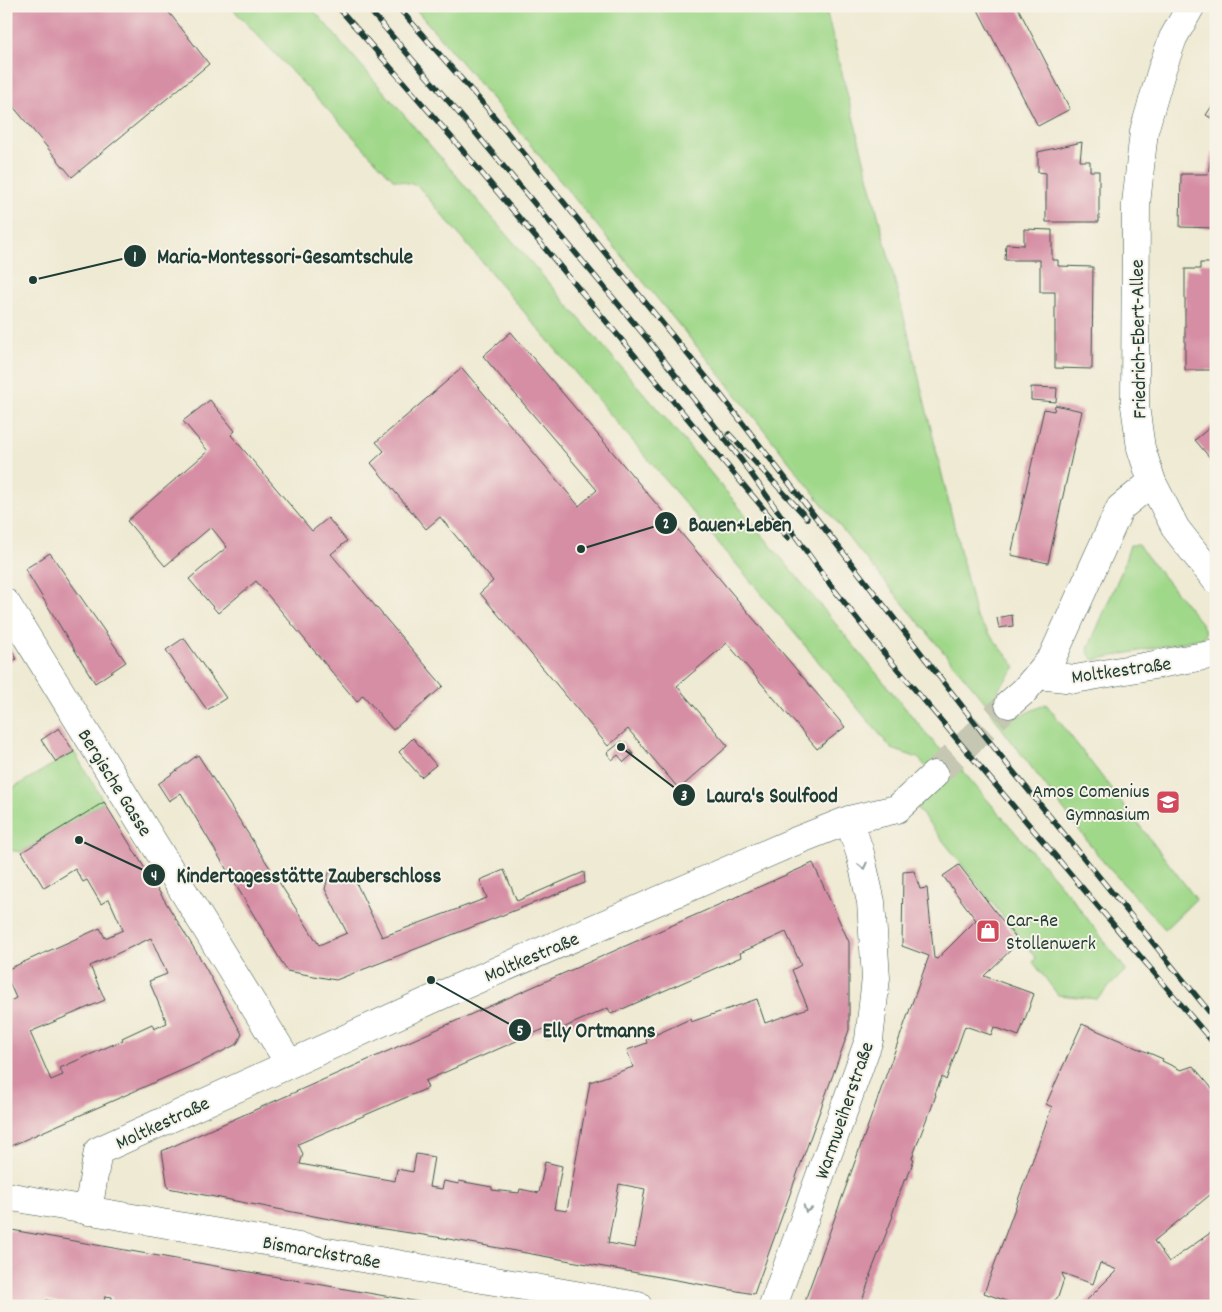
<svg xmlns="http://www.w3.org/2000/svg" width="1222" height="1312" font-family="Dekko,sans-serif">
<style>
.green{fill:#a0d88a;stroke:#608a5f}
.building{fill:#d68ea4;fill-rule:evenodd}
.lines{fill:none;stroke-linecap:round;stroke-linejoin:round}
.minor-tunnel{stroke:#c5c7b3;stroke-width:28;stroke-dasharray:28 14;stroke-linecap:butt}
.minor-casing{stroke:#3e574c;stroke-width:29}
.major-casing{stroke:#3e574c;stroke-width:29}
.minor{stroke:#fff;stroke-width:28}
.major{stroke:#fff;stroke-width:28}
.rail-casing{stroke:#1f3d34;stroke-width:5.5}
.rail{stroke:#f7f3e8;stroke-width:4;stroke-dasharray:11;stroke-linecap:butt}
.oneway{stroke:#8f9e9a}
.labels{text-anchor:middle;stroke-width:4;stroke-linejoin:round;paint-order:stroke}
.street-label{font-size:20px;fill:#1f3d34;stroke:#f7f3e8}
.poi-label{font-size:20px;fill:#1f3d34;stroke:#f7f3e8;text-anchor:end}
.leader{fill:none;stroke:#1f3d34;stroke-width:2}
.callout-dot{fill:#1f3d34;stroke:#f7f3e8;stroke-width:2}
.mark-label{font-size:15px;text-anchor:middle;font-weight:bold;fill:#fff}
.callout-label{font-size:21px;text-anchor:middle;font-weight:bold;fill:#1f3d34;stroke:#f7f3e8;stroke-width:4;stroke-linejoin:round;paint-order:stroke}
</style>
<rect width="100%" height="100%" fill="#f7f3e8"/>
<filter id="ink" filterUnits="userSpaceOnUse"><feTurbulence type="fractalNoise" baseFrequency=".02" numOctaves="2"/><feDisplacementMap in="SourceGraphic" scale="10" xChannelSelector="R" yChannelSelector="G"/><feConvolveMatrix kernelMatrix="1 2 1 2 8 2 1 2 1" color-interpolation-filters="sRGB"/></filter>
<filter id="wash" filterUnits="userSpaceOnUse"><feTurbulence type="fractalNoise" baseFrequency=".0096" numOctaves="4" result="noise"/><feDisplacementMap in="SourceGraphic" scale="20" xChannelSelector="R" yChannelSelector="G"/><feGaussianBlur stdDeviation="1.12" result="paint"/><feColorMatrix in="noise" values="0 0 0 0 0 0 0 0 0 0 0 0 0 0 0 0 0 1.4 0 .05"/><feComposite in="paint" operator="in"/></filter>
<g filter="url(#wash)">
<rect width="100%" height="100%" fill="#efead3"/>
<path class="green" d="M230,6H310L672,426L935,744L959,767L1071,897L1126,970L1097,999L1058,995L1033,962L1036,958L917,808L934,775L918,758L892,749L418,186L393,179Z
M413,6H825L911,345L976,617L1016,667L997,691L1020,716L1046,704L1196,899L1165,929L1105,864L1003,730L985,702L857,548L731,388L495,102Z
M1130,545H1138L1201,623L1206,632L1203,638L1094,660L1089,655L1088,649L1122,570Z
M74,752L104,802L22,852L8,850L10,836L6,832V792Z"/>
<g id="blocks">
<path class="building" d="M6,6H164L209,64L72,177L6,98Z
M976,6H1017L1070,109L1038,126Z
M1216,100V121L1206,115Z
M1082,142L1080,161H1090V171H1099V222H1046V173L1038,172V152Z
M1212,152L1216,153V228L1180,227L1181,174H1208Z
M1024,229L1052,230V260H1058V266L1093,267L1092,369L1055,368V292H1040V260H1005L1006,244L1024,245Z
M1200,263H1216V370H1185V269H1200Z
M511,332L845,727L817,749L727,643L677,686L728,746L679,789L628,729L608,746L480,593L493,581L440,517L426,529L371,463L384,451L376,442L462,368L579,506L597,490L483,356Z
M1031,387L1057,388L1056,402L1031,400Z
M210,400L235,431L231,435L312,531L328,518L347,541L331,554L443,686L393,730L363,695L357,702L256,581L218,613L189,579L227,547L211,527L165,566L127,521L208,451L183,421Z
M1055,405L1082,411L1048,563L1011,555L1044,409L1054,411Z
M1216,422V465L1195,440Z
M50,553L126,662L95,683L25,569Z
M1012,615L1013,626L999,628L997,618Z
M184,638L226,698L207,710L166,650Z
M6,641L17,659L6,662Z
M59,728L74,752L56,762L41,740Z
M413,738L436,765L421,777L399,752Z
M622,741L633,754L624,762L618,755L612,760L607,753Z
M198,755L319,945L347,933L325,889L330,869L352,874L382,937L487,898L480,880L504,870L517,901L584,872L585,883L336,980L287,971L181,793L169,801L158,784Z
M104,802L200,958L242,1034L237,1044L205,1060L6,1148V1003L16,998L6,975V970L100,928L105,938L123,930L109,899L101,904L87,880L83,882L75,869L44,888L22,852ZM151,938L167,974L149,981L167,1023L154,1029L152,1024L122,1038L123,1040L60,1068L63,1075L51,1080L30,1032L105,1000L90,966Z
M813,863L849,942V1030L754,1294L443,1238L371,1227L168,1188L162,1151ZM786,932L801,965L792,970L808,1008L765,1023L757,999L691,1022L690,1019L646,1039L647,1043L627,1050L633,1067L590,1082L567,1211L554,1209L562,1166L545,1162L539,1193L520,1189L519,1193L492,1190V1187L459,1181V1184L444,1181L442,1189L429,1187L434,1157L416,1154L413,1172L397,1169L395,1181L300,1164L303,1154L298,1144L428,1088L425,1081L544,1029L547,1035L608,1008L611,1014L741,957L740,953ZM619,1184L645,1189L635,1248L608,1243Z
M959,865L1019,942L984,976L1034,994L1019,1036L994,1027L991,1035L965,1026L946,1080L942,1077L935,1094L936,1095L929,1115H928L912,1158L914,1159L907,1179L905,1178L892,1215L893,1216L870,1275H871L862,1301L861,1300L859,1306H803L929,956L902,946L903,872L914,871L920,889L927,888L934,958L937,959L976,920L943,876Z
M1082,1024L1163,1059L1162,1061L1181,1070L1193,1066L1216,1093V1190L1154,1241L1169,1262L1216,1229V1306H1081L1117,1270L1100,1263L1093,1284L1062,1273L1064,1279L1058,1297L1048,1306H1020L984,1293L1052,1107L1046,1104Z
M6,1229L436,1305V1306H159L125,1300V1304L112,1302V1297L105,1296L104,1303L107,1306H82L46,1300L45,1306H6Z"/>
</g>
</g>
<g filter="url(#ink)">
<use href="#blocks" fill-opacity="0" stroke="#3e574c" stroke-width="1"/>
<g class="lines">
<path class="minor-tunnel" d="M934,775L1009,704"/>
<g class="minor-casing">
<path id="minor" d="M6,603L289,1063
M1038,675L1075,679L1216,654
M1009,704L1024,691L1052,658L1120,508L1152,482
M6,1196L638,1306
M88,1211L98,1151L455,989L791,843L849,820L897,809L934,775
M773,1306L869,1040L876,978L871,902L860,853L849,820"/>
</g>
<g class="major-casing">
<path id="major" d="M1191,6L1173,38L1162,69L1144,131L1136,204L1135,406L1141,448L1152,482L1176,529L1216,580"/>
</g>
<use href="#minor" class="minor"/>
<use href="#major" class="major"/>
<g class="rail-casing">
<path id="rail" d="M337,6L453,139L788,538
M366,6L469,125L649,341L742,461L829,583L884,653L1216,1046
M397,6L487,108L720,394L1007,764L1216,1020
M729,434L807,518"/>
</g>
<use href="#rail" class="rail"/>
</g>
<defs><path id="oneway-chevron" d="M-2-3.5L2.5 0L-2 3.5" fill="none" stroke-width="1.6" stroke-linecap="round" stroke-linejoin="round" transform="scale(1.25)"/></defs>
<g class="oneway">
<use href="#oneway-chevron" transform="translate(863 866) rotate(77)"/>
<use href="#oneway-chevron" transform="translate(807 1209) rotate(109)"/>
</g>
</g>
<defs>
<g id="school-square" transform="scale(1.25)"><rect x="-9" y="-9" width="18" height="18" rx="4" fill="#d1495b" stroke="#f7f3e8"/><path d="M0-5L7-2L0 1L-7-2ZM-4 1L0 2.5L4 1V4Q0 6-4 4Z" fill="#fff"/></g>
<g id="shop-square" transform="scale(1.25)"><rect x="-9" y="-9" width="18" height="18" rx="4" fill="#d1495b" stroke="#f7f3e8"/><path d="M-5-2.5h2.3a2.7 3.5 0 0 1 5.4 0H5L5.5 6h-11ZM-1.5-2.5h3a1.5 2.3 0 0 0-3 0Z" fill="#fff"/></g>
</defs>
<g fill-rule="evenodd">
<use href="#school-square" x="1168" y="802"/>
<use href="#shop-square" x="988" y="931"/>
</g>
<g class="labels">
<g class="street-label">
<text transform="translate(1137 339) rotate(-91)" y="7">Friedrich-Ebert-Allee</text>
<text transform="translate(1121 669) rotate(-8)" y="7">Moltkestraße</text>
<text transform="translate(116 782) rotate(58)" y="7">Bergische Gasse</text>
<text transform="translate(531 956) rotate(-23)" y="7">Moltkestraße</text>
<text transform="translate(843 1110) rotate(-71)" y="7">Warmweiherstraße</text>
<text transform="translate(162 1122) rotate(-25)" y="7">Moltkestraße</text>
<text transform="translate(322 1251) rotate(10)" y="7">Bismarckstraße</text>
</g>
<g class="poi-label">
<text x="1150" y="797">Amos Comenius<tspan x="1150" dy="23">Gymnasium</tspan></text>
<text x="1006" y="926" text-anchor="start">Car-Re<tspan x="1006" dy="23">Stollenwerk</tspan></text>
</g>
</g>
<path class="leader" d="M33 280L135 256M581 549L666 523M621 747L684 795M79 840L154 875M431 980L520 1030"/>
<g class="callout-dot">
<circle cx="33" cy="280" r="5"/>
<circle cx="581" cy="549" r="5"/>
<circle cx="621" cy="747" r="5"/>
<circle cx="79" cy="840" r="5"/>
<circle cx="431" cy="980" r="5"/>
<circle cx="135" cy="256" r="12"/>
<circle cx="666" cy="523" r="12"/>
<circle cx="684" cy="795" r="12"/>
<circle cx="154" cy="875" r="12"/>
<circle cx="520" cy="1030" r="12"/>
</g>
<g class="mark-label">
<text x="135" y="261">1</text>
<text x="666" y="528">2</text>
<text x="684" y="800">3</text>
<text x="154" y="880">4</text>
<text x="520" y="1035">5</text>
</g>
<g class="callout-label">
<text x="285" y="263">Maria-Montessori-Gesamtschule</text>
<text x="740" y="531">Bauen+Leben</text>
<text x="772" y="802">Laura's Soulfood</text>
<text x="309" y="882">Kindertagesstätte Zauberschloss</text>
<text x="599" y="1037">Elly Ortmanns</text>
</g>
<rect width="1222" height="1312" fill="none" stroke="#f7f3e8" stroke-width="25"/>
</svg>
